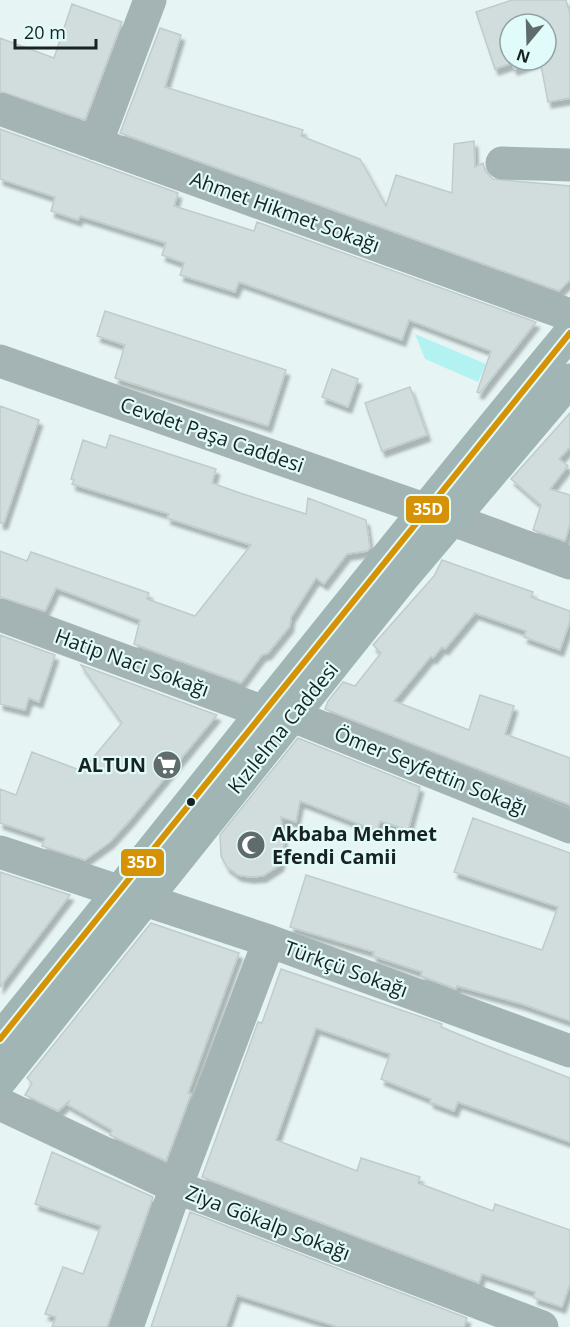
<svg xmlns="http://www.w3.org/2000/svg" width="570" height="1327" font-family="'Open Sans',sans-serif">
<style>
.green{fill:#b2f3f2}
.building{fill:#d1dcdc;stroke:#c0cccb;stroke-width:1.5;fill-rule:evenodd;filter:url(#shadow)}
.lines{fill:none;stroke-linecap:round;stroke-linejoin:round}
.minor{stroke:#a4b4b4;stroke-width:33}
.major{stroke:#a0b5b4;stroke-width:33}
.bus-1-casing{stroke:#e0fbfa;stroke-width:10}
.bus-1{stroke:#d69205;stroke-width:6}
.bus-dot{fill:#182222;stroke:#e0fbfa;stroke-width:2}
.labels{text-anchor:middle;stroke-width:4.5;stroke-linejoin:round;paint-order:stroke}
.street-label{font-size:20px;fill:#182222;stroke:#e0fbfa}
.poi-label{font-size:20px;font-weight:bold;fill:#182222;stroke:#e0fbfa;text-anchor:end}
.line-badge{stroke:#e0fbfa;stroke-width:2}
.badge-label{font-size:16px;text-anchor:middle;font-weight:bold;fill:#fff}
</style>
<defs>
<filter id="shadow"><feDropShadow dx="3.5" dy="6" stdDeviation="1.5" flood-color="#0004"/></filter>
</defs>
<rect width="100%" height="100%" fill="#e6f5f4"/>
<path class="green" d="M415,334L486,364L478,382L425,359Z"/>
<path class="building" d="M512,0H566L570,14V98L548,102L540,60L514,69L512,63L495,69L476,12ZM510,24H546V60H510Z
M72,4L122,22L85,120L0,91V38L54,58Z
M160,28L181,35L165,87L303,130L301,136L360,159L386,206L396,175L452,193L454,144L474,141L475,167L483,163L486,172L493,179L570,186V280L559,291L120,133Z
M0,129L178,193L174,206L254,231L257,222L536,322L480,393L477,392L491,351L409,320L402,340L239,282L235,292L206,283L180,275L184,263L162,255L166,243L80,216L78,220L51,211L55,197L0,179Z
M105,311L286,370L268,426L115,378L125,345L97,336Z
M332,369L358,379L348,407L322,397Z
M410,387L427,435L382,451L365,403Z
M0,406L39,420L4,523H0Z
M570,413V447L559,459L568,466L550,489L570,495V524L565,541L533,530L541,505L511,479Z
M110,435L216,469L212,483L240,493L306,514L308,498L366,520L370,548L367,551L347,554L324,584L316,578L291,617L290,626L268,653L262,655L241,683L134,644L140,620L56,588L45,611L0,597V551L27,561L31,552L149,593L147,599L195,616L251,545L167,518L169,514L72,484L74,480L71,479L83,440L106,448Z
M442,560L533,592L531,597L570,611V621L560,650L524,637L526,631L475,613L445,649L442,647L433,658L431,656L394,701L469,730L480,695L514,706L505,734L570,758V805L325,709L328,701L343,682L355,686L381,653L373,645L434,576Z
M0,635L55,655L39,702L29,698L25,710L0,704Z
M81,665L217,715L131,819L110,842L85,860L42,846L45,838L0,823V789L16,795L32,752L82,771L122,723Z
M298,738L420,787L408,830L380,821L377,831L300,801L296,822L281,817L284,846L280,865L263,876L250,877L238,875L227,867L221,856L220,835Z
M473,818L570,853V1021L522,1004L457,986L456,989L421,976L422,972L373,956L374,952L290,927L306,875L542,950L558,907L454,872Z
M0,872L70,895L0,987Z
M151,923L239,953L188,1093L191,1094L166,1161L110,1135L112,1130L68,1105L69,1101L58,1111L25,1095L32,1083L27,1078Z
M281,969L442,1024L441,1027L480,1043L570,1078V1142L458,1102L454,1111L430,1102L431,1099L381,1079L390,1054L316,1028L276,1140L357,1171L361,1158L420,1177L418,1183L493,1211L495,1204L570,1230V1284L562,1307L534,1298L535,1292L482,1274L479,1283L202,1177L258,1022L262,1023Z
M52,1152L153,1197L107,1327H52L56,1317L45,1314L63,1267L83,1274L101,1226L35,1204Z
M190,1212L467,1318L464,1327H338L237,1295L226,1327H151Z"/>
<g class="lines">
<path class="minor" d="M0,109L570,315
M96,144L150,0
M502,163L570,165
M0,361L424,509
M453,520L570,563
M0,615L264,712
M293,716L570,827
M0,852L269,941L570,1051
M0,1104L176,1187L542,1327
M127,1327L176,1187L269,941"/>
<path class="major" d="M0,1039C191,805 376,566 570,333
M0,1081L404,576L570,380"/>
<g class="bus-1-casing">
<path id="bus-1" d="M0,1039L570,333"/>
</g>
<use href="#bus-1" class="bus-1"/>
</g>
<defs>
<g id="supermarket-disc" transform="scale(1.5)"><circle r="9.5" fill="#606c6c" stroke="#e0fbfa"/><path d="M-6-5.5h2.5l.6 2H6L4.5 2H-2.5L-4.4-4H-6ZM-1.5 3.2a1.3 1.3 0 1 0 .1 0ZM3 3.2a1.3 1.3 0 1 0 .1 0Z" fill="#fff"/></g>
<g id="mosque-disc" transform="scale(1.5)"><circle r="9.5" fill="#606c6c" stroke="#e0fbfa"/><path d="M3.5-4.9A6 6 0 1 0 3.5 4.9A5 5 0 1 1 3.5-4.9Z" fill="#fff"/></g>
</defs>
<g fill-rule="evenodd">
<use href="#supermarket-disc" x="167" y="765"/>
<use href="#mosque-disc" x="251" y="845"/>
</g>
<circle class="bus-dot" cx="191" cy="802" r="5"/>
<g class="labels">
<g class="street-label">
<text transform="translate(285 212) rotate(20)" y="7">Ahmet Hikmet Sokağı</text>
<text transform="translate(212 435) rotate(19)" y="7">Cevdet Paşa Caddesi</text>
<text transform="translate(132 663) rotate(20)" y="7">Hatip Naci Sokağı</text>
<text transform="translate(283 728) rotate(-51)" y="7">Kızılelma Caddesi</text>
<text transform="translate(431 771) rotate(22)" y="7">Ömer Seyfettin Sokağı</text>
<text transform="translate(346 969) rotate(20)" y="7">Türkçü Sokağı</text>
<text transform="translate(268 1223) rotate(21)" y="7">Ziya Gökalp Sokağı</text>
</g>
<g class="poi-label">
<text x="146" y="772">ALTUN</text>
<text x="272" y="841" text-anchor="start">Akbaba Mehmet<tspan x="272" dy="23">Efendi Camii</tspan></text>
</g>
</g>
<g class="line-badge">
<rect x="405" y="495" width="45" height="29" rx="6" fill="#d69205"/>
<rect x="120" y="848" width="45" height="29" rx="6" fill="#d69205"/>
</g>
<g class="badge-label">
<text x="428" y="515">35D</text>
<text x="142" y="868">35D</text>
</g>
<g transform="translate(528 42) rotate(199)"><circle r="28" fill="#e0fbfa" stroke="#90a4a4" stroke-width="1.5"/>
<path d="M0-4.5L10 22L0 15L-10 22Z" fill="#606c6c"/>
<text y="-9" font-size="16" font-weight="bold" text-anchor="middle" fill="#182222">N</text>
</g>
<path d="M15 39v9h81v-9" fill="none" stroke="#182222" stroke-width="3"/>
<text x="24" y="39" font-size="18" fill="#182222" stroke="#e0fbfa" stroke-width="4.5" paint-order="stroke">20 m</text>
</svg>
